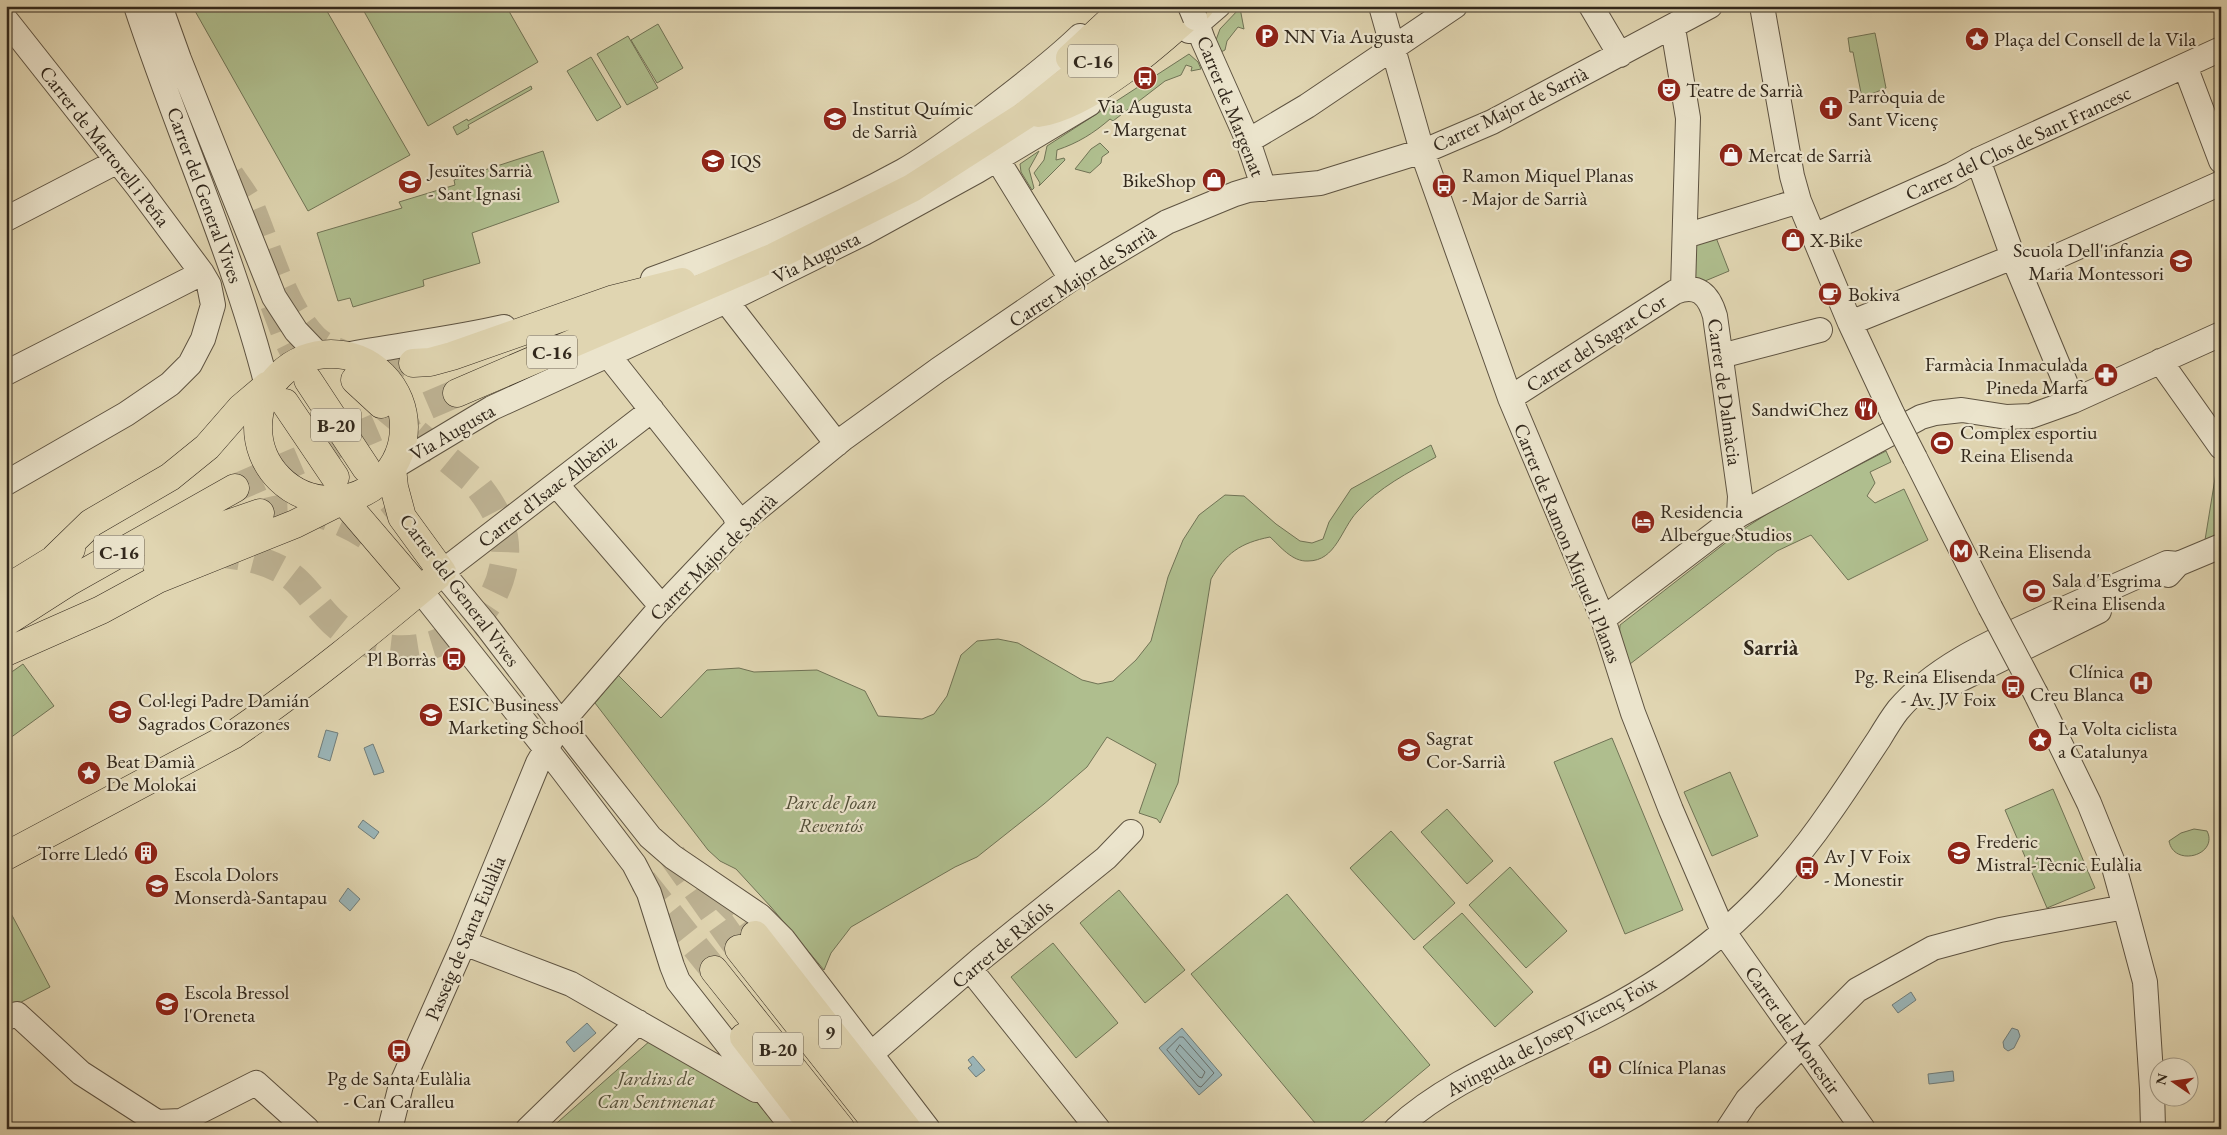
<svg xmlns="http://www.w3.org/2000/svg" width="2227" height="1135" font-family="'EB Garamond',serif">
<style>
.green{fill:#afbe8e;stroke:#707355}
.water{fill:#9ab5b8;stroke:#707d7a}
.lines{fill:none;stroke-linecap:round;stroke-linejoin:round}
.shore{stroke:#666e6a;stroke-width:1}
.highway-tunnel{stroke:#bdb293;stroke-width:28;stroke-dasharray:28 14;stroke-linecap:butt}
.minor-casing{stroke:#5e5341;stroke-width:26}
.major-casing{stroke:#32281c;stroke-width:29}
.highway-casing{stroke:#32281c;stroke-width:29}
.minor{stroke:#ebe4cc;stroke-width:24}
.major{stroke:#e0d5b1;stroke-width:28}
.highway{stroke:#e0d5b1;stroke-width:28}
.minor-bridge-casing{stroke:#5e5341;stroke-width:26;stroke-linecap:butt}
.minor-bridge{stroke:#ebe4cc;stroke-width:24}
.labels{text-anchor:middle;stroke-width:4.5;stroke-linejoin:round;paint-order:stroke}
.shield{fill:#ebe4cc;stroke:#6a6051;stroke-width:1}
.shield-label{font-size:19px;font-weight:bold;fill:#32281c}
.poi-label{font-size:20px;fill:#32281c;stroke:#ebe4cc;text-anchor:start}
.street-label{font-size:20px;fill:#32281c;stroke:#ebe4cc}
.park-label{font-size:20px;font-style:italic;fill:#514e38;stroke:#ebe4cc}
.quarter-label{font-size:22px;font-weight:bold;fill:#32281c;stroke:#ebe4cc}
</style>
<rect width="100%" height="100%" fill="#e0d5b1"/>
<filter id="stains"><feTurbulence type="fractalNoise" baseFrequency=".004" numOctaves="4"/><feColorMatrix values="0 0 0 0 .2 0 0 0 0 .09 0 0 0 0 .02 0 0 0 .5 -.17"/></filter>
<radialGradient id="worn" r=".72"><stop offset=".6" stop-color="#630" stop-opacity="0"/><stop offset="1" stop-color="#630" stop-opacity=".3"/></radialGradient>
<path class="green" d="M204,6H324L410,155L308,211L195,11Z
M361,6H506L538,62L428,126Z
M1240,8L1244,29L1238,27L1227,41L1225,50L1221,52L1216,40L1220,29Z
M658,24L683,68L657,83L631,40Z
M1875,33L1886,88L1862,98L1853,52H1850L1848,38Z
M628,36L658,88L627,105L597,54Z
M1189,54L1198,62L1201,69L1191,71L1192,67L1186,65L1181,75L1165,81L1113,121L1110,119C1094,133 1078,143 1057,150L1056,160L1064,158L1065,160L1039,186L1040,183L1034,173L1044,160L1047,146Z
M591,57L621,107L597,121L567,71Z
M531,86L532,89L468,125L469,128L457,135L453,127L467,119L468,121Z
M1100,143L1109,152L1102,157L1101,163L1090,173L1075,169L1091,149Z
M543,151L559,202L472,233L480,263L423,280L424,286L353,307L350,298L338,301L317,233L402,208L399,202L455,185L454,180Z
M1039,151L1029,169L1034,188L1032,190L1021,172L1020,164Z
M1715,235L1729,271L1693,286L1696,240Z
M1431,445L1436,457C1408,473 1379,487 1357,512C1341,529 1336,561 1308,561C1292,562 1280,546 1270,537C1240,543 1226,553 1211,579L1178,783L1160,823L1157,819L1139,813L1156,764L1107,737L1087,767L1044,804L977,857L955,867L851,927L831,953L824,970L771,907L736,869L720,861L708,850L595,703L618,675L661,718L707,670L739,668L754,672L817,670L865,691L878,716L922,719L934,714L947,696L961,655L977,641L998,639L1018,643L1082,680L1098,684L1113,681L1136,660L1151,641L1168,577L1183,540L1199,515L1225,495L1244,496L1276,524L1300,541L1312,543L1323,539L1329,522L1351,489Z
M1886,451L1891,462L1870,472L1875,483L1867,496L1875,503L1904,489L1928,540L1848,580L1811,535L1777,551L1630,664C1626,652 1618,638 1620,625L1742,530L1778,507Z
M2218,460L2221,461V534L2205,540Z
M23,664L54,706L6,741V676Z
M1612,738L1683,910L1625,934L1554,762Z
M1730,772L1758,836L1712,856L1684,792Z
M2053,789L2095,888L2047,908L2005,810Z
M1447,809L1493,861L1467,884L1421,832Z
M2194,829L2207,831C2219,855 2174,868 2169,841L2181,833Z
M1391,831L1455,903L1414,940L1350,868Z
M1510,867L1567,931L1526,968L1469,905Z
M1119,890L1185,970L1145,1003L1080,923Z
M1287,894L1430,1065L1354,1129H1320L1191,974Z
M6,904L50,987L6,1010Z
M1462,913L1533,992L1495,1027L1423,947Z
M1053,943L1118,1023L1076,1058L1011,977Z
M651,1040L755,1100L779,1129H550Z"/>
<path class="water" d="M326,730L338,733L330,761L318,757Z
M373,744L384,772L374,775L364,748Z
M363,820L379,832L374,839L358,827Z
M348,888L360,899L350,911L339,901Z
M1911,992L1916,1000L1898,1013L1892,1005Z
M587,1023L596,1033L574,1052L566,1042Z
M1182,1028L1222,1075L1199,1095L1159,1048Z
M2012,1028L2018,1030L2020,1036L2014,1048L2008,1051L2004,1048L2003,1042Z
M973,1056L985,1070L976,1077L968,1068L972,1065L968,1060Z
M1953,1071L1954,1081L1929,1084L1928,1074Z"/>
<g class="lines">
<path class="shore" d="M1180,1037H1183L1214,1073L1201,1087L1198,1086L1167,1050Z
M1180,1045L1205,1072L1202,1078L1199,1077L1176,1051Z"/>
<path class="highway-tunnel" d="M230,175C237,186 247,198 252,210C269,251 283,306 314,338C335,359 384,362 413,363
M274,304L287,338L308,380
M366,468L403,516
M235,488L457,393
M260,513C268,512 276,509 283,509C311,506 357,526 377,544
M212,553C238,555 266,559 288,574C304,585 314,602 327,616C360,653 416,660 458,633C484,617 499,592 504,563C510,531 493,504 474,481L381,404
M672,855L739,949
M643,881L714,970
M717,891L737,911L755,935"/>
<g class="minor-casing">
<path id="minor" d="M136,6C178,134 234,256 267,386
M160,6L179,59L274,297L296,331L319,355
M1381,6L1422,151L1510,398L1603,619L1633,713L1671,810L1723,931L1863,1129
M1591,6L1620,55
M1762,6L1792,176L1799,201L1850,323L1893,415
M1195,18L1203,40L1248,141L1264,189
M6,20L138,187L202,273L209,285L213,305L203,339L190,364L170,384L126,414L6,483
M1673,28L1688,118L1683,289
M1189,31L1218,6
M2185,66L2221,161
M1248,141L1307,106L1455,6
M997,159L1071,279
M1978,160L2013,257L2073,401
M6,219L116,162
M1685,236L1799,201
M1814,236L1951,175L1978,160L2221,49
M2020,273L2221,183
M653,279C738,248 823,215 903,171C931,155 958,134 984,115C1017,89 1050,65 1080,36
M726,301L837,444
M1850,323L2013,257
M345,355C398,345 452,339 504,327
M608,355L734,514L739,526
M1721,356L1820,330
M2160,361L2221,447
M6,373L202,273
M1510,398L1675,292C1698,283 1709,295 1715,316L1740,496L1739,515
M652,410L442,572L485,624L582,751L650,837L673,857L760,916L783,939L928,1129
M1915,458L1990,607
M392,468L492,408L726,301L864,233L977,171L1089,104
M556,484L662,607
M2168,575L2178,564L2221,546
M420,590L561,768L634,864L649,893L672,966L678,981L794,1129
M1603,619L1739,515L1921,417L1935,413L1962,410L2007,417L2031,416L2073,401L2221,334
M2036,694L2089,803L2112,860L2125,907L2145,982L2152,1089L2153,1129
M1934,697L1957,681L2099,611
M464,943L571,984L756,1090
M970,969L1098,1129
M6,1018L17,1014L81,1073L157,1122L181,1121L256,1083L307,1129
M871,1054L982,958L1106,858L1131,832
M390,1129L401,1085L464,943L538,763L561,723L655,614L746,518L844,438L938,370L1071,279L1167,222L1235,194L1248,190L1320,183L1429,149L1492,122L1710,6
M528,1129L638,1022
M1396,1129C1445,1084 1507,1060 1565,1031C1611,1010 1656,984 1696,954C1748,915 1793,866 1830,812C1847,788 1863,763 1879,739C1885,729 1891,719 1898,710C1936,665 1994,641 2046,617C2087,599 2127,581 2167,563L2178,564
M1728,1129L1747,1100L1857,990L1933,948L2000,930L2125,907"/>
</g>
<g class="major-casing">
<path id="major" d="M258 427a73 73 0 1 1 146 0a73 73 0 1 1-146 0Z
M343,500L420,590
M6,856L233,735C306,685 374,629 442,572L402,517L394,487L392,468"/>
</g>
<g class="highway-casing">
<path id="highway" d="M1070,58L1126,6
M1038,113C1091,105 1161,41 1200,6
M413,363L430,362L452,356L614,299L682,282
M308,380L366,468
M355,380L381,404
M457,393L774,257L912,188L1024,116L1161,6
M285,403L335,477
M55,558L91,523L170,477L207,447L241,408L267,386
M156,563L228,524L260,513
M6,589L71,549
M6,622L70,581L235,488
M6,652L101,610L158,579L295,524L343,500
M755,935L907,1129
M739,949L881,1129
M714,970L841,1129
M744,1037L815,1129"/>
</g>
<use href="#minor" class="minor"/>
<use href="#major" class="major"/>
<use href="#highway" class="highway"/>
<g class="minor-bridge-casing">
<path id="minor-bridge" d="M1190,6L1195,18
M1893,415L1915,458
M1990,607L2036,694"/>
</g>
<use href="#minor-bridge" class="minor-bridge"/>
</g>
<defs>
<g id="parking-disc" transform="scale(1.25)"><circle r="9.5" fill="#8f2418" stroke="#ebe4cc"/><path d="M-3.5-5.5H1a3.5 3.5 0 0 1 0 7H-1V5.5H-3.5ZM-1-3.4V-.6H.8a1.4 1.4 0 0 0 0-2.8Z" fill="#fff"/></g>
<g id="sight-disc" transform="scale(1.25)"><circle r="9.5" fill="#8f2418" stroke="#ebe4cc"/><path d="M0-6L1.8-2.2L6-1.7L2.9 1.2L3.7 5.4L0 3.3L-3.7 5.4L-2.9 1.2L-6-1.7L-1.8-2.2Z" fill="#fff"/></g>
<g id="bus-disc" transform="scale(1.25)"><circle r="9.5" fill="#8f2418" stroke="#ebe4cc"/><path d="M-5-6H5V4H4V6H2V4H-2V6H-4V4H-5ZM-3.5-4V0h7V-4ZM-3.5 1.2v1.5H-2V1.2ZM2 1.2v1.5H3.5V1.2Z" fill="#fff"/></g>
<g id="theatre-disc" transform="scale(1.25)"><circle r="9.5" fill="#8f2418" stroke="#ebe4cc"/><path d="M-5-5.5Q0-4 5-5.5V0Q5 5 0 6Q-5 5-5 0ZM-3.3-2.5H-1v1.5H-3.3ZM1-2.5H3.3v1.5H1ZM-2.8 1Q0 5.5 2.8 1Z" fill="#fff"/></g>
<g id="church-disc" transform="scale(1.25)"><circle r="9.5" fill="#8f2418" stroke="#ebe4cc"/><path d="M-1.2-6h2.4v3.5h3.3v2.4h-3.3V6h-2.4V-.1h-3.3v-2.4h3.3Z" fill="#fff"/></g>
<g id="university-disc" transform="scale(1.25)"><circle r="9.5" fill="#8f2418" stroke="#ebe4cc"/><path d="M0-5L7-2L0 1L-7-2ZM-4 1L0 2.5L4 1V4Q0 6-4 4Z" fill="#fff"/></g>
<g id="shop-disc" transform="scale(1.25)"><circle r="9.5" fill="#8f2418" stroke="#ebe4cc"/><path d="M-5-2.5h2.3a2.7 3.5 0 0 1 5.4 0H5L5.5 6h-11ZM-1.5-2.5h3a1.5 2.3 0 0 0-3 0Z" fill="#fff"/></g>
<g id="school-disc" transform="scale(1.25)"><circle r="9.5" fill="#8f2418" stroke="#ebe4cc"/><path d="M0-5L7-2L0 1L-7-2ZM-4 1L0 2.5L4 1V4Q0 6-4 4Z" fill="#fff"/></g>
<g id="cafe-disc" transform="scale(1.25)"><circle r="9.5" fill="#8f2418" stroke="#ebe4cc"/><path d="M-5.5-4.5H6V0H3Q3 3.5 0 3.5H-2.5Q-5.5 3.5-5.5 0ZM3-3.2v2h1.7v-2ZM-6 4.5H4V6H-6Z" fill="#fff"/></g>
<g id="pharmacy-disc" transform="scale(1.25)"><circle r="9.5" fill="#8f2418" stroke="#ebe4cc"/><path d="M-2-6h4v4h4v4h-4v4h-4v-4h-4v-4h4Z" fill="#fff"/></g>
<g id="restaurant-disc" transform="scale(1.25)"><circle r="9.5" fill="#8f2418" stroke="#ebe4cc"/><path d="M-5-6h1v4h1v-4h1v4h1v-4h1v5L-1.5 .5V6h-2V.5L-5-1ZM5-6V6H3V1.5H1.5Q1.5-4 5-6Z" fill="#fff"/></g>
<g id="stadium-disc" transform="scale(1.25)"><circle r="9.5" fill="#8f2418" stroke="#ebe4cc"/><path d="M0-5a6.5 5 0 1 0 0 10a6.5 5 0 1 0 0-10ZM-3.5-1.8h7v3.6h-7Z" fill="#fff"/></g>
<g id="hotel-disc" transform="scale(1.25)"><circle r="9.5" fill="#8f2418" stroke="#ebe4cc"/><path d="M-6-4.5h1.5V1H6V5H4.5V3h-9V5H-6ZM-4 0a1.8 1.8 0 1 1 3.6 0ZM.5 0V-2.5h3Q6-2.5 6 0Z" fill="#fff"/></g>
<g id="metro-disc" transform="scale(1.25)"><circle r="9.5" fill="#8f2418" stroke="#ebe4cc"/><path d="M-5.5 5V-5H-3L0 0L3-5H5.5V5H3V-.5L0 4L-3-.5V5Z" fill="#fff"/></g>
<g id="hospital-disc" transform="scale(1.25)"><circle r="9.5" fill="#8f2418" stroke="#ebe4cc"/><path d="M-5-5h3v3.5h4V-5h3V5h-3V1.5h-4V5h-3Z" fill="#fff"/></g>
<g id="building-disc" transform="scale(1.25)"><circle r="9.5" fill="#8f2418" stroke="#ebe4cc"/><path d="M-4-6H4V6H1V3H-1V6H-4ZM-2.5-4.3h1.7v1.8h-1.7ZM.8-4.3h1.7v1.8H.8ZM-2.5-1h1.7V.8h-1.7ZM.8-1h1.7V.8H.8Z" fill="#fff"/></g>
</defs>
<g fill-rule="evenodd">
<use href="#parking-disc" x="1267" y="36"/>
<use href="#sight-disc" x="1977" y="39"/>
<use href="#bus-disc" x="1145" y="78"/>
<use href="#theatre-disc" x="1669" y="90"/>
<use href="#church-disc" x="1831" y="108"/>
<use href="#university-disc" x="835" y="119"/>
<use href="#shop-disc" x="1731" y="155"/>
<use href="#university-disc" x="713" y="161"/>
<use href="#shop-disc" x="1214" y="180"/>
<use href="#school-disc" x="410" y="182"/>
<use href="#bus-disc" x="1444" y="186"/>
<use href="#shop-disc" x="1793" y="240"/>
<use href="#school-disc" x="2181" y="261"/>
<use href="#cafe-disc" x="1830" y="294"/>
<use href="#pharmacy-disc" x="2106" y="375"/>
<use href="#restaurant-disc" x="1866" y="409"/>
<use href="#stadium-disc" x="1942" y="443"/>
<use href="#hotel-disc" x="1643" y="522"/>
<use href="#metro-disc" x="1961" y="551"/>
<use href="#stadium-disc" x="2034" y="591"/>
<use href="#bus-disc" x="454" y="659"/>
<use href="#hospital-disc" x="2141" y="683"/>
<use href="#bus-disc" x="2013" y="687"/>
<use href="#school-disc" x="120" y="712"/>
<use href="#university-disc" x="431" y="715"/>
<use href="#sight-disc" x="2040" y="740"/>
<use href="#school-disc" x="1409" y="750"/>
<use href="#sight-disc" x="89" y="773"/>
<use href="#building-disc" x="146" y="853"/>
<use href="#school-disc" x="1959" y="853"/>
<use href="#bus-disc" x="1807" y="868"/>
<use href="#school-disc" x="157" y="886"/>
<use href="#school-disc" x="167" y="1004"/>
<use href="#bus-disc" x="399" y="1051"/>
<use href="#hospital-disc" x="1600" y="1067"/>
</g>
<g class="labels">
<g class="shield">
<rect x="1068" y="44.5" width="50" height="33" rx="4"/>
<rect x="527" y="335.5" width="50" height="33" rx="4"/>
<rect x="311" y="408.5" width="50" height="33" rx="4"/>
<rect x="94" y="535.5" width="50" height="33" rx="4"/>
<rect x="819" y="1015.5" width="22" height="33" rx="4"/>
<rect x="753" y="1032.5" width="50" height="33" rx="4"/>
</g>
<g class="shield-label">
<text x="1093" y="68">C-16</text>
<text x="552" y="359">C-16</text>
<text x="336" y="432">B-20</text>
<text x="119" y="559">C-16</text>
<text x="830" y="1039">9</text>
<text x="778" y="1056">B-20</text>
</g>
<g class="poi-label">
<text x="1284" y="43">NN Via Augusta</text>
<text x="1994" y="46">Plaça del Consell de la Vila</text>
<text x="1686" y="97">Teatre de Sarrià</text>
<text x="1848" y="103">Parròquia de<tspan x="1848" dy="23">Sant Vicenç</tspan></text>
<text x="1145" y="113" text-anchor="middle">Via Augusta<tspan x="1145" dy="23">- Margenat</tspan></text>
<text x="852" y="115">Institut Químic<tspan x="852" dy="23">de Sarrià</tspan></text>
<text x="1748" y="162">Mercat de Sarrià</text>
<text x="730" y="168">IQS</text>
<text x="428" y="177">Jesuïtes Sarrià<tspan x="428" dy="23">- Sant Ignasi</tspan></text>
<text x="1462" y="182">Ramon Miquel Planas<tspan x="1462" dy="23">- Major de Sarrià</tspan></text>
<text x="1196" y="187" text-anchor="end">BikeShop</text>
<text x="1810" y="247">X-Bike</text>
<text x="2164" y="257" text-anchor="end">Scuola Dell'infanzia<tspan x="2164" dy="23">Maria Montessori</tspan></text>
<text x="1848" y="301">Bokiva</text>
<text x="2088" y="371" text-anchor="end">Farmàcia Inmaculada<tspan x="2088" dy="23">Pineda Marfa</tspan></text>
<text x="1848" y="416" text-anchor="end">SandwiChez</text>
<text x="1960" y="439">Complex esportiu<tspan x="1960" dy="23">Reina Elisenda</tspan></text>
<text x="1660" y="518">Residencia<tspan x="1660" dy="23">Albergue Studios</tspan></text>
<text x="1978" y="558">Reina Elisenda</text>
<text x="2052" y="587">Sala d'Esgrima<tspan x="2052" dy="23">Reina Elisenda</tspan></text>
<text x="436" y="666" text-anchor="end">Pl Borràs</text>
<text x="2124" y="678" text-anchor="end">Clínica<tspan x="2124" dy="23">Creu Blanca</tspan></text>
<text x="1996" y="683" text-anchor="end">Pg. Reina Elisenda<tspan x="1996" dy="23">- Av. JV Foix</tspan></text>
<text x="138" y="707">Col·legi Padre Damián<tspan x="138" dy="23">Sagrados Corazones</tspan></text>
<text x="448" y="711">ESIC Business<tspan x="448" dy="23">Marketing School</tspan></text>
<text x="2058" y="735">La Volta ciclista<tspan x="2058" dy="23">a Catalunya</tspan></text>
<text x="1426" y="745">Sagrat<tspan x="1426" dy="23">Cor-Sarrià</tspan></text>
<text x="106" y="768">Beat Damià<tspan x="106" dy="23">De Molokai</tspan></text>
<text x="1976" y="848">Frederic<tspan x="1976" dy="23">Mistral-Tècnic Eulàlia</tspan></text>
<text x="128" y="860" text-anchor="end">Torre Lledó</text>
<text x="1824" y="863">Av J V Foix<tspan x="1824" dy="23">- Monestir</tspan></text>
<text x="174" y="881">Escola Dolors<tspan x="174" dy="23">Monserdà-Santapau</tspan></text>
<text x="184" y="999">Escola Bressol<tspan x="184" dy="23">l'Oreneta</tspan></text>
<text x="1618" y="1074">Clínica Planas</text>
<text x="399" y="1085" text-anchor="middle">Pg de Santa Eulàlia<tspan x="399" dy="23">- Can Caralleu</tspan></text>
</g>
<g class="street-label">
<text transform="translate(1231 106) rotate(68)" y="7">Carrer de Margenat</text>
<text transform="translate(1510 109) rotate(-26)" y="7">Carrer Major de Sarrià</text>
<text transform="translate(2018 143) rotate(-25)" y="7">Carrer del Clos de Sant Francesc</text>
<text transform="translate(105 146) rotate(52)" y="7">Carrer de Martorell i Peña</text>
<text transform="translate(205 195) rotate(70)" y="7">Carrer del General Vives</text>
<text transform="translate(816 257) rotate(-26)" y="7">Via Augusta</text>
<text transform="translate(1082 276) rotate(-33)" y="7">Carrer Major de Sarrià</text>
<text transform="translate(1596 343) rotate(-33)" y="7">Carrer del Sagrat Cor</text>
<text transform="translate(1725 392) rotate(82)" y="7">Carrer de Dalmàcia</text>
<text transform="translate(452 432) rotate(-30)" y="7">Via Augusta</text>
<text transform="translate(547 491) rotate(-38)" y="7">Carrer d'Isaac Albèniz</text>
<text transform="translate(1568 543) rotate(68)" y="7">Carrer de Ramon Miquel i Planas</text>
<text transform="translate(713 557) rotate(-45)" y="7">Carrer Major de Sarrià</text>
<text transform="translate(460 590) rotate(53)" y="7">Carrer del General Vives</text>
<text transform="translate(465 938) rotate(-67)" y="7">Passeig de Santa Eulàlia</text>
<text transform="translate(1002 944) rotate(-40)" y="7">Carrer de Ràfols</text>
<text transform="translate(1793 1030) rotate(55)" y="7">Carrer del Monestir</text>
<text transform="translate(1551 1036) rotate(-28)" y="7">Avinguda de Josep Vicenç Foix</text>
</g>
<g class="park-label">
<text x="831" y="809">Parc de Joan<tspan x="831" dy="23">Reventós</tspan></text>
<text x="656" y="1085">Jardins de<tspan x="656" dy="23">Can Sentmenat</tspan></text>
</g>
<g class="quarter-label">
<text x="1771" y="655">Sarrià</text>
</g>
</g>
<rect width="2227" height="1135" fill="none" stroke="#e0d5b1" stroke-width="25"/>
<rect x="8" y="8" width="2212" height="1120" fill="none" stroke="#32281c" stroke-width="2.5"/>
<rect x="12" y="12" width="2202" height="1110" fill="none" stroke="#32281c"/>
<g transform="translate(2174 1082) rotate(283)"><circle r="24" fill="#ebe4cc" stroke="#a19986"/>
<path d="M0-4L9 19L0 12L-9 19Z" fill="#8f2418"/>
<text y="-8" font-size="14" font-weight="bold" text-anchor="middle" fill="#32281c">N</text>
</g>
<rect width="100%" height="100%" filter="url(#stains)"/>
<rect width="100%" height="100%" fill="url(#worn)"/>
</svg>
